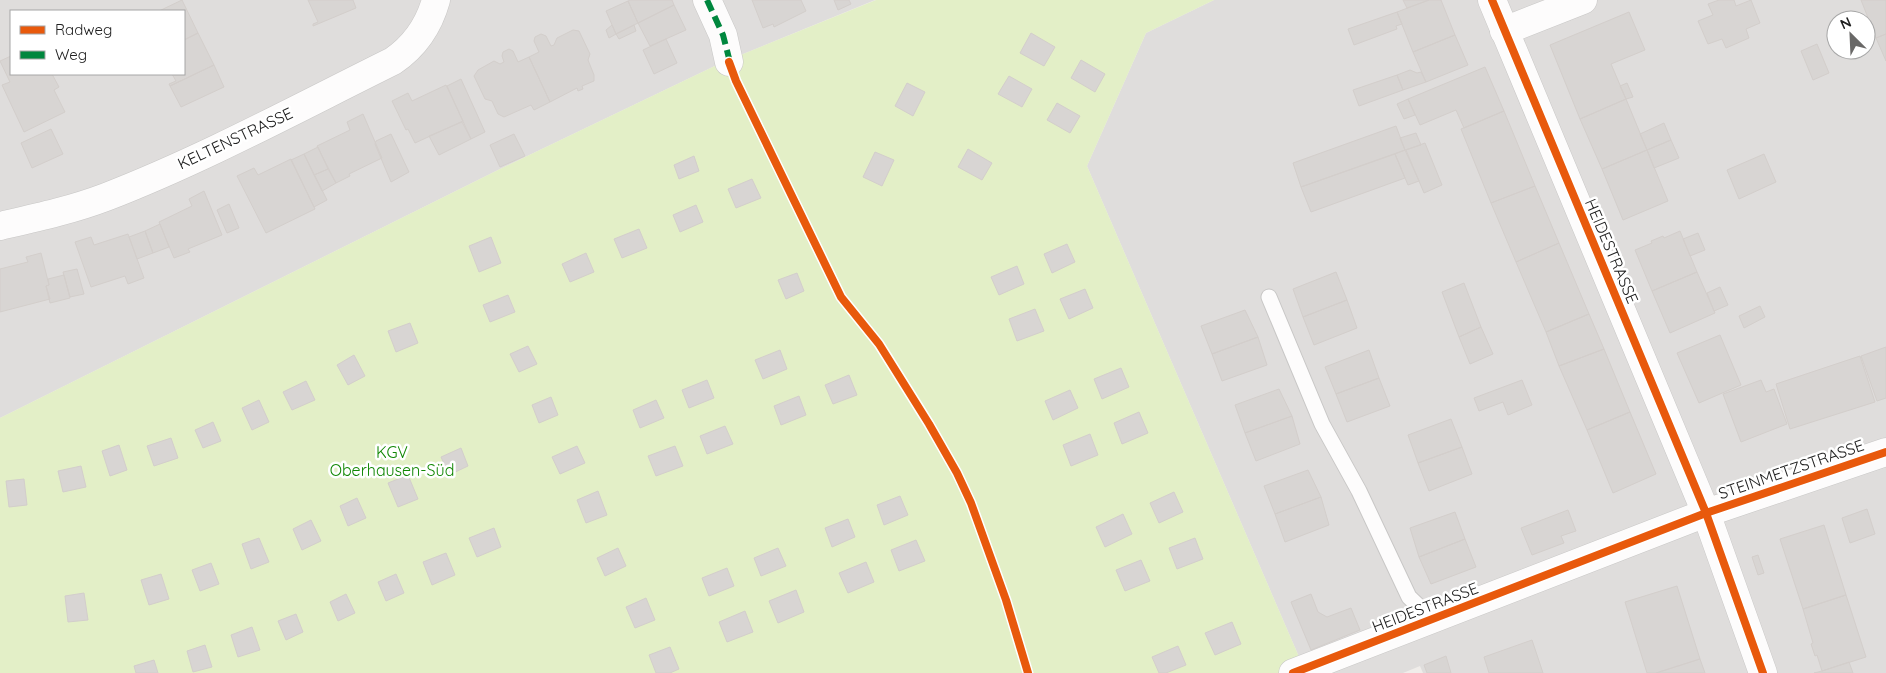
<svg xmlns="http://www.w3.org/2000/svg" width="1886" height="673" font-family="Quicksand,sans-serif">
<style>
.residential{fill:#dfdddc;fill-rule:evenodd}
.grass{fill:#e3efc7}
.building{fill:#d8d5d3;stroke:#d3cecb}
.lines{fill:none;stroke-linecap:round;stroke-linejoin:round}
.service-casing{stroke:#c8c7c6;stroke-width:17}
.minor-casing{stroke:#c8c7c6;stroke-width:29}
.tertiary-casing{stroke:#c8c7c6;stroke-width:29}
.service{stroke:#fdfcfc;stroke-width:15}
.minor{stroke:#fdfcfc;stroke-width:28}
.tertiary{stroke:#fdfcfc;stroke-width:28}
.quiet{stroke:#00873e;stroke-width:6;stroke-dasharray:12 6;stroke-linecap:butt}
.cycleway-casing{stroke:#fff;stroke-width:11}
.cycleway{stroke:#e8590c;stroke-width:8}
.labels{text-anchor:middle;stroke-width:5;stroke-linejoin:round;paint-order:stroke}
.street-label{font-size:16px;fill:#212121;stroke:#fff}
.park-label{font-size:16px;fill:#108703;stroke:#fff}
</style>
<rect width="100%" height="100%" fill="#f0edea"/>
<path class="residential" d="M0,0H875L721,63L500,169L0,418ZM11,11H184V74H11Z
M1214,0H1886V673H1423L1420,666L1403,673H1306L1087,166L1146,33ZM1836,20H1866V50H1836Z"/>
<path class="grass" d="M876,0H1214L1146,33L1087,166L1306,673H0V418L500,169L721,63Z"/>
<path class="building" d="M182,0L198,33L184,40V11H159Z
M308,0H353L356,8L313,26V24L318,22Z
M630,0H672L674,5L638,23L628,1Z
M752,0H801L806,11L774,27L773,24L763,28Z
M834,0H849L851,4L838,10Z
M1403,0H1429L1407,8Z
M1429,0H1441L1455,35L1413,52L1397,12Z
M1719,0H1734L1736,6L1751,0L1760,23L1746,29L1749,38L1726,48L1722,39L1708,44L1698,21L1713,15L1708,4Z
M1861,0H1886V34L1876,38Z
M628,1L638,23L616,34L606,11Z
M674,5L686,30L650,46L638,23Z
M1397,12L1402,24L1396,26L1397,29L1354,45L1348,29Z
M1629,12L1645,50L1611,64L1626,99L1580,119L1550,45Z
M612,25L616,34L609,38L606,30Z
M634,25L636,31L619,39L616,34Z
M573,30L579,31L590,54L588,60L594,75V81L582,86L583,89L578,91L577,88L550,102L529,57L539,52L534,41L535,37L541,34L546,36L551,46L554,45L557,38Z
M198,33L214,65L170,86L169,84L176,81L172,74H184V40Z
M1031,33L1055,47L1044,66L1020,53Z
M1886,34V61L1876,38Z
M1455,35L1468,65L1426,82L1413,52Z
M666,39L677,63L654,74L643,50Z
M1817,44L1829,73L1813,80L1801,51Z
M509,49L513,51L518,62L529,57L550,102L534,110L531,105L504,117L498,114L492,101L485,99L474,76L478,70L494,61L500,64L504,62L502,56L503,52Z
M11,56V74H52L59,87L54,90L65,112L24,132L2,85L10,82L0,61Z
M1081,60L1105,74L1095,92L1071,78Z
M214,65L224,87L181,107L170,86Z
M1485,67L1504,111L1464,128L1456,110L1420,125L1408,99Z
M1410,70L1417,73L1421,72L1426,82L1403,90L1397,75Z
M1397,75L1403,90L1359,106L1353,90Z
M1009,76L1032,89L1022,107L998,94Z
M461,79L485,132L471,139L447,86Z
M907,83L925,92L913,116L895,106Z
M1627,83L1633,97L1626,99L1620,86Z
M446,85L463,121L415,143L408,129L406,130L392,101L408,93L412,101Z
M1408,99L1415,115L1404,119L1397,104Z
M1626,99L1647,150L1602,169L1580,119Z
M1057,103L1080,116L1070,133L1047,120Z
M1504,111L1535,186L1491,203L1461,129Z
M363,114L382,158L349,174L350,176L336,183L317,146L350,130L347,122Z
M462,122L471,139L439,155L429,136Z
M1664,123L1671,140L1647,150L1640,134Z
M1396,126L1405,150L1301,187L1293,163Z
M51,129L63,154L32,168L21,143Z
M1416,133L1421,145L1405,150L1400,138Z
M391,134L409,172L391,182L375,144L376,141Z
M514,134L525,156L500,167L490,145Z
M1671,140L1679,158L1654,168L1647,150Z
M1425,143L1442,185L1424,193L1406,150Z
M318,147L328,169L314,175L304,154Z
M968,149L992,163L982,180L958,167Z
M1405,150L1419,181L1408,185L1395,154Z
M1647,150L1668,201L1623,220L1602,169Z
M875,152L894,160L882,186L863,177Z
M304,154L327,200L314,207L291,160Z
M1395,154L1405,178L1311,212L1301,187Z
M1764,154L1776,182L1739,199L1727,170Z
M694,156L699,171L679,179L674,165Z
M291,159L315,209L266,233L237,176L254,168L258,175Z
M328,169L336,183L322,191L314,175Z
M752,179L761,198L736,208L728,189Z
M1535,186L1559,243L1516,262L1491,203Z
M204,191L222,235L188,249L190,252L174,258L159,222L192,206L189,199Z
M229,204L239,228L227,233L217,210Z
M696,205L703,222L680,232L673,215Z
M160,224L169,247L153,253L145,231Z
M639,229L647,248L622,258L614,239Z
M145,231L153,253L137,259L129,237Z
M1680,231L1697,272L1652,291L1635,250L1652,243L1651,241L1663,236L1664,238Z
M1698,233L1705,250L1690,256L1683,239Z
M128,234L144,278L128,284L125,276L91,287L75,242L91,237L94,245Z
M491,237L501,263L479,272L469,246Z
M1559,243L1589,314L1546,332L1516,262Z
M1067,244L1075,262L1052,273L1044,254Z
M41,253L49,285L46,286L50,299L0,312V269L28,262L26,257Z
M586,253L594,272L570,282L562,264Z
M1017,266L1024,284L999,295L991,277Z
M77,269L84,294L70,297L63,272Z
M1336,272L1347,300L1303,317L1293,289Z
M1697,272L1715,313L1670,333L1652,291Z
M797,273L804,291L786,299L778,280Z
M64,275L70,298L50,303L46,286L49,285L48,279Z
M1464,283L1481,327L1459,337L1442,292Z
M1720,287L1728,305L1714,311L1707,293Z
M1085,289L1093,308L1069,319L1060,299Z
M508,295L515,312L490,322L483,305Z
M1347,300L1357,328L1314,345L1303,317Z
M1760,306L1765,317L1744,328L1739,316Z
M1035,309L1044,331L1017,341L1009,319Z
M1245,310L1258,337L1212,354L1201,326Z
M1589,314L1604,349L1559,366L1546,332Z
M410,323L418,343L396,352L388,331Z
M1481,327L1493,354L1470,364L1459,337Z
M1720,335L1741,385L1699,403L1677,353Z
M1258,337L1267,365L1222,381L1212,354Z
M528,346L537,364L519,372L510,354Z
M1886,347V398L1877,401L1861,356Z
M1604,349L1630,412L1587,430L1559,366Z
M780,350L787,369L763,379L755,360Z
M1369,350L1379,378L1336,394L1325,367Z
M354,355L365,376L348,385L337,365Z
M1860,356L1875,402L1790,429L1776,384Z
M1121,368L1129,387L1102,399L1094,379Z
M849,375L857,395L833,404L825,385Z
M1379,378L1390,406L1347,422L1336,394Z
M707,380L714,398L689,408L682,390Z
M1522,380L1532,405L1508,415L1503,402L1479,411L1474,398Z
M1761,380L1766,392L1774,389L1787,424L1741,442L1723,394Z
M306,381L315,400L292,410L283,392Z
M1279,389L1292,416L1245,433L1235,405Z
M1070,390L1078,408L1053,420L1045,401Z
M799,396L806,415L781,425L774,406Z
M551,397L558,415L539,423L532,405Z
M259,400L269,422L252,430L242,408Z
M656,400L664,418L640,428L633,410Z
M1139,412L1148,433L1122,444L1114,423Z
M1630,412L1656,474L1613,493L1587,430Z
M1292,416L1300,444L1256,461L1245,433Z
M1451,419L1462,447L1418,463L1408,435Z
M213,422L221,441L203,448L195,430Z
M725,426L733,444L707,454L700,436Z
M1090,434L1098,455L1071,466L1063,445Z
M171,438L178,458L154,466L147,446Z
M119,445L127,470L110,476L102,451Z
M577,446L585,463L560,474L552,457Z
M675,446L683,466L656,476L648,456Z
M1462,447L1472,474L1429,491L1418,463Z
M461,448L468,466L449,475L441,457Z
M81,466L86,487L63,492L58,471Z
M1308,470L1321,497L1275,514L1264,486Z
M408,475L418,499L398,507L388,483Z
M24,479L27,505L9,507L6,481Z
M598,491L607,515L586,523L577,500Z
M1174,492L1183,512L1159,523L1150,503Z
M900,496L908,515L884,525L877,505Z
M1321,497L1329,525L1285,542L1275,514Z
M357,498L366,518L348,526L340,506Z
M1867,509L1875,534L1850,543L1842,518Z
M1568,510L1576,531L1561,536L1564,543L1532,555L1521,528Z
M1455,512L1465,539L1419,557L1410,528Z
M1123,514L1132,534L1105,547L1096,527Z
M848,519L855,537L832,547L825,528Z
M311,520L321,541L302,550L293,529Z
M1824,525L1846,595L1803,609L1780,539Z
M494,528L501,547L477,557L469,538Z
M259,538L269,562L251,569L242,544Z
M1195,538L1203,559L1177,569L1169,548Z
M1465,539L1476,567L1431,584L1419,557Z
M916,540L925,561L899,571L891,550Z
M618,548L626,566L605,576L597,558Z
M778,548L786,566L761,576L754,558Z
M446,553L455,575L432,585L423,562Z
M1758,555L1764,573L1758,575L1752,557Z
M1141,560L1150,581L1125,591L1116,570Z
M866,562L874,582L848,593L839,573Z
M211,563L219,584L200,591L192,570Z
M727,568L734,586L709,596L702,578Z
M161,574L169,599L149,605L141,580Z
M396,574L404,593L386,601L378,582Z
M1677,586L1700,659L1656,673H1647L1625,602Z
M796,590L804,612L778,623L769,601Z
M84,593L88,620L68,622L65,596Z
M346,594L355,613L338,621L330,602Z
M1311,594L1318,612L1327,617L1351,608L1360,630L1311,650L1291,602Z
M1846,595L1866,657L1822,671L1817,655L1815,656L1811,644L1813,643L1803,609Z
M646,598L655,620L635,628L626,607Z
M745,611L753,632L727,642L719,622Z
M296,614L303,632L286,640L278,621Z
M1232,622L1241,644L1215,655L1205,633Z
M252,627L260,650L238,657L231,635Z
M1532,640L1543,673H1489L1484,657Z
M205,645L212,667L193,672L187,651Z
M1178,646L1186,665L1166,673H1159L1152,657Z
M670,647L679,669L670,673H656L649,655Z
M1446,656L1451,673H1427L1424,665Z
M1700,659L1705,673H1656Z
M154,660L158,673H136L134,666Z
M1849,662L1853,673H1814L1822,671Z"/>
<g class="lines">
<g class="service-casing">
<path id="service" d="M1269,297L1322,424L1359,491L1409,597L1432,619"/>
</g>
<g class="minor-casing">
<path id="minor" d="M707,0L723,35L729,62
M1504,31L1583,0
M0,226C35,218 72,210 106,197C204,159 298,108 393,61C415,46 429,25 436,0
M1293,673L1706,513L1886,452"/>
</g>
<g class="tertiary-casing">
<path id="tertiary" d="M1492,0L1706,513L1763,673"/>
</g>
<use href="#service" class="service"/>
<use href="#minor" class="minor"/>
<use href="#tertiary" class="tertiary"/>
<path class="quiet" d="M707,0L723,35L731,66"/>
<g class="cycleway-casing">
<path id="cycleway" d="M1492,0L1706,513L1763,673
M729,62L736,81L841,297L879,344L929,424L957,473L971,503L1006,600L1028,673
M1293,673L1706,513L1886,452"/>
</g>
<use href="#cycleway" class="cycleway"/>
</g>
<g class="labels">
<g class="street-label">
<text transform="translate(235 138) rotate(-25)" y="6">KELTENSTRASSE</text>
<text transform="translate(1612 251) rotate(67)" y="6">HEIDESTRASSE</text>
<text transform="translate(1791 469) rotate(-19)" y="6">STEINMETZSTRASSE</text>
<text transform="translate(1425 607) rotate(-21)" y="6">HEIDESTRASSE</text>
</g>
<g class="park-label">
<text x="392" y="458">KGV<tspan x="392" dy="18">Oberhausen-Süd</tspan></text>
</g>
</g>
<rect x="10" y="10" width="175" height="65" fill="#ffffff" stroke="#a6a6a6"/>
<rect x="20" y="26" width="25" height="8" fill="#e8590c" stroke="#a6a6a6"/>
<text x="55" y="35" font-size="15" fill="#212121">Radweg</text>
<rect x="20" y="51" width="25" height="8" fill="#00873e" stroke="#a6a6a6"/>
<text x="55" y="60" font-size="15" fill="#212121">Weg</text>
<g transform="translate(1851 35) rotate(336)"><circle r="24" fill="#ffffff" stroke="#a6a6a6"/>
<path d="M0-4L9 19L0 12L-9 19Z" fill="#696867"/>
<text y="-8" font-size="14" font-weight="bold" text-anchor="middle" fill="#212121">N</text>
</g>
</svg>
